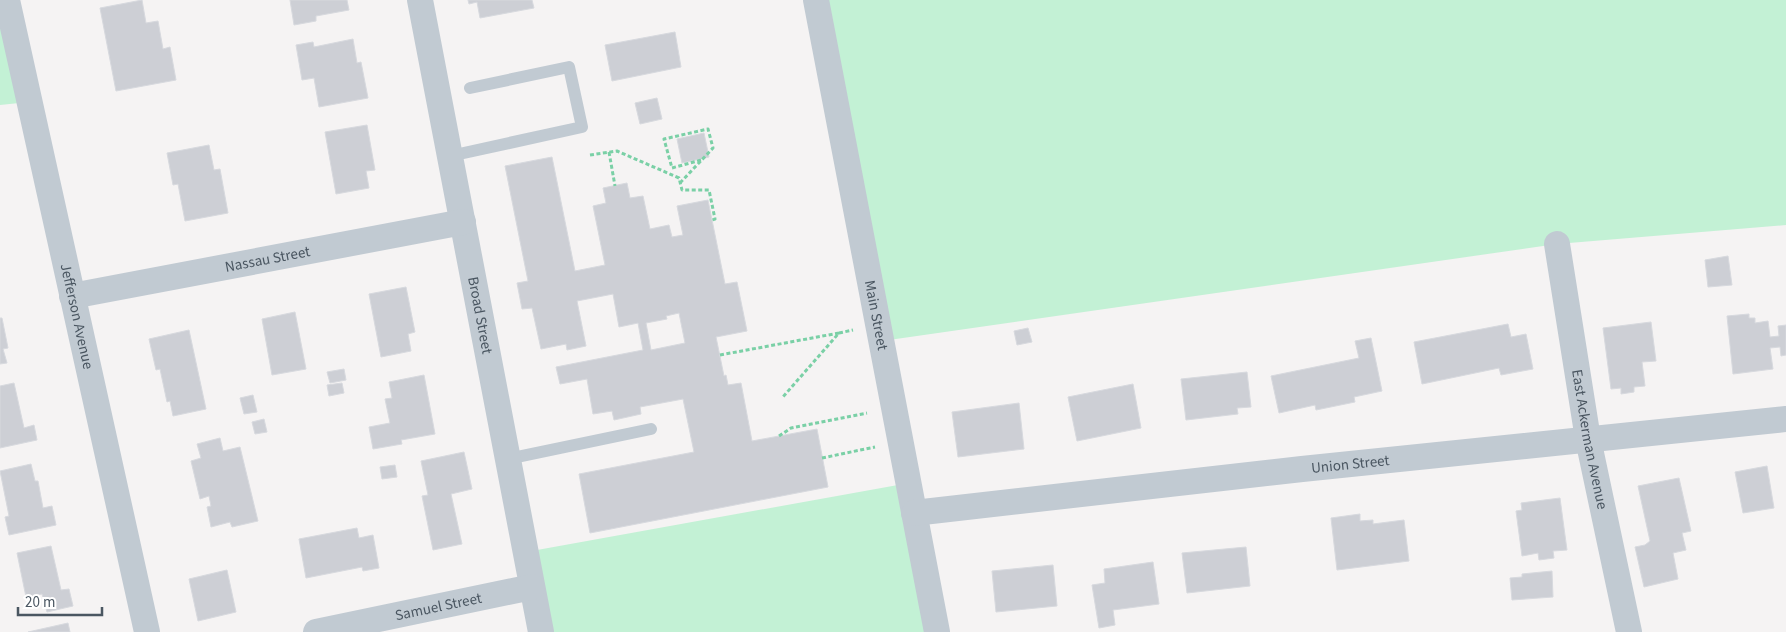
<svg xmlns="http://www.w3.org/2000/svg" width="1786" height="632" font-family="'Source Sans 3',sans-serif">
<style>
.green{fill:#c3f1d5}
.building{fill:#cdcfd5;stroke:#d7d9de;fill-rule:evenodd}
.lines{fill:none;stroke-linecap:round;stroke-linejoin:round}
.path{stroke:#7ad0a6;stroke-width:3;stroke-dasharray:4 2.5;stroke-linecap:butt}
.lane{stroke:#c1cad2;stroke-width:12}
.street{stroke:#c1cad2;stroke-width:26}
.labels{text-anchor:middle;stroke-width:4.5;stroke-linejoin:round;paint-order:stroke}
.street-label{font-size:15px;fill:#4a5661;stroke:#fff}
</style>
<rect width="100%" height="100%" fill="#f5f3f3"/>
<path class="green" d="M0,0L29,102L0,105Z
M816,0H1786V225L1557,244L882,341Z
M909,483L937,632H541L526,552Z"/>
<path class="building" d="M142,0L146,23L158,21L163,49L170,47L176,80L116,91L100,8Z
M290,0H347L349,10L316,16V21L294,25Z
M468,0H532L534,8L480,18L477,2L469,4Z
M675,32L681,67L612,81L605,45Z
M353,39L357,63L361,62L368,98L319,107L314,78L302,80L296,45L313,42L314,47Z
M657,98L662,119L640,124L635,103Z
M367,125L375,170L366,171L369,188L336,194L325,132Z
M704,133L709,157L682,163L677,139Z
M209,145L214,170L220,169L228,213L185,221L178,184L173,185L167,153Z
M552,157L575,271L605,265L593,206L606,203L603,188L627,183L630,198L643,196L650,229L669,225L672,237L683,235L677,206L708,200L725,284L737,282L747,331L716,337L724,376L726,375L728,385L741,383L752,441L817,429L828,487L590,533L579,474L694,452L683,399L640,407L641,414L614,420L612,411L593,414L587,379L560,384L556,367L643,350L638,323L619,327L613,294L577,301L586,346L567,350L566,344L541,349L532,308L522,309L517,283L528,281L505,166ZM679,313L685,343L651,350L646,323L667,319L666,316Z
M1728,256L1732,285L1708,287L1705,260Z
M406,287L415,332L408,334L411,351L381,357L369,294Z
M295,312L306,369L272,375L262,319Z
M1749,314V318H1755V323L1768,321L1770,337L1779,336L1778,326L1786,325V355L1781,356L1780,347L1770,348L1773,369L1733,374L1727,316Z
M0,318H2L8,348L3,349L7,363L0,364Z
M1651,322L1656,361L1642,362L1645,386L1634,387V392L1621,394V388L1611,389L1603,328Z
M1508,324L1511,337L1526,334L1533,369L1501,375L1499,368L1422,384L1414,342Z
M1028,328L1032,342L1017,345L1014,331Z
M189,330L206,409L173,416L170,401L167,402L160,369L156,370L149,339Z
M1371,338L1382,391L1354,397L1355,402L1316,410L1315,405L1279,413L1271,376L1359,358L1355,341Z
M344,369L346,380L330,383L327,372Z
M1247,372L1251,407L1237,408L1238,414L1186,420L1181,379Z
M424,375L435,434L401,440L402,444L373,449L369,427L390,423L385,399L392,398L389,382Z
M14,383L24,428L34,425L37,440L0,448V386Z
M342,383L344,393L329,396L327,385Z
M1133,384L1141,428L1077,441L1068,397Z
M253,395L257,412L244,414L240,398Z
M1019,403L1024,449L958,457L952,412Z
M264,419L267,432L255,434L252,422Z
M220,438L223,451L240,447L258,521L232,527L230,522L211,527L207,507L211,506L209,496L200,499L191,461L201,458L197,444Z
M464,452L472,489L451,494L462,544L433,550L422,496L428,495L421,461Z
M31,464L35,481H38L43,508L52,506L56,525L9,535L5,517L9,516L0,471Z
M395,465L397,477L382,479L380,467Z
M1767,466L1774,508L1743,513L1735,472Z
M1679,478L1691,531L1682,533L1686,550L1673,553L1678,579L1644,587L1635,547L1645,545L1650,541L1638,486Z
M1560,498L1567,550L1553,551L1554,558L1539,560L1538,553L1522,556L1516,511L1522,510L1521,503Z
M1360,514V521L1373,520V524L1404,520L1409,561L1337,570L1331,518Z
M357,528L359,538L373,535L379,568L363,571L362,567L306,578L299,539Z
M51,546L61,590L69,589L73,606L47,612L42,594L26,597L17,553Z
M1246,547L1250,586L1187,593L1182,553Z
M1153,562L1159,604L1113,610L1115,625L1099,628L1092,585L1105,583L1104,569Z
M1053,565L1057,606L996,612L992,571Z
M227,570L236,612L198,621L189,579Z
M1552,571L1553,597L1512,600L1510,578L1522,577V574Z
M68,623L70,632H28Z"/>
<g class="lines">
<path class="path" d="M609,152L615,186
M590,155L617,151L679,178L682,190H709L715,219L712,220
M680,183L713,148L708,129L664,139L672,168L701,160
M839,333L853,330
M720,355L839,333L782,398
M779,436L791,428L867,413
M822,458L875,447"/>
<path class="lane" d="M450,156L582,127L569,67L470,88
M508,459L651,429"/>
<g class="street">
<path id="s1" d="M7,0L147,632"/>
<path id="s2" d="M420,0L541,632"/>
<path id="s3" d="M816,0L937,632"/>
<path id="s4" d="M1557,244L1588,439L1629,632"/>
<path id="s5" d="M72,296L463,222"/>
<path id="s6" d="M914,513L1302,469L1786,419"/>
<path id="s7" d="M316,632L532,587"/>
</g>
</g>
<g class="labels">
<g class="street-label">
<text dy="5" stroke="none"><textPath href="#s5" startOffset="199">Nassau Street</textPath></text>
<text dy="5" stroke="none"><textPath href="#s1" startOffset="324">Jefferson Avenue</textPath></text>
<text dy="5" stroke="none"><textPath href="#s2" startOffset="321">Broad Street</textPath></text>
<text dy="5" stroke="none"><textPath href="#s3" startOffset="321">Main Street</textPath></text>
<text dy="5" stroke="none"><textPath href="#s4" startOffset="198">East Ackerman Avenue</textPath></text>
<text dy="5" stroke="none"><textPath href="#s6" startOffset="439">Union Street</textPath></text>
<text dy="5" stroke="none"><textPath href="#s7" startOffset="125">Samuel Street</textPath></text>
</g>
</g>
<path d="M18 607v8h84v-8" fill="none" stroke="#4a5661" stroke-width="2.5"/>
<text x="25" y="607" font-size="15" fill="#4a5661" stroke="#ffffff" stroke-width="4" paint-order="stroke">20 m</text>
</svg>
